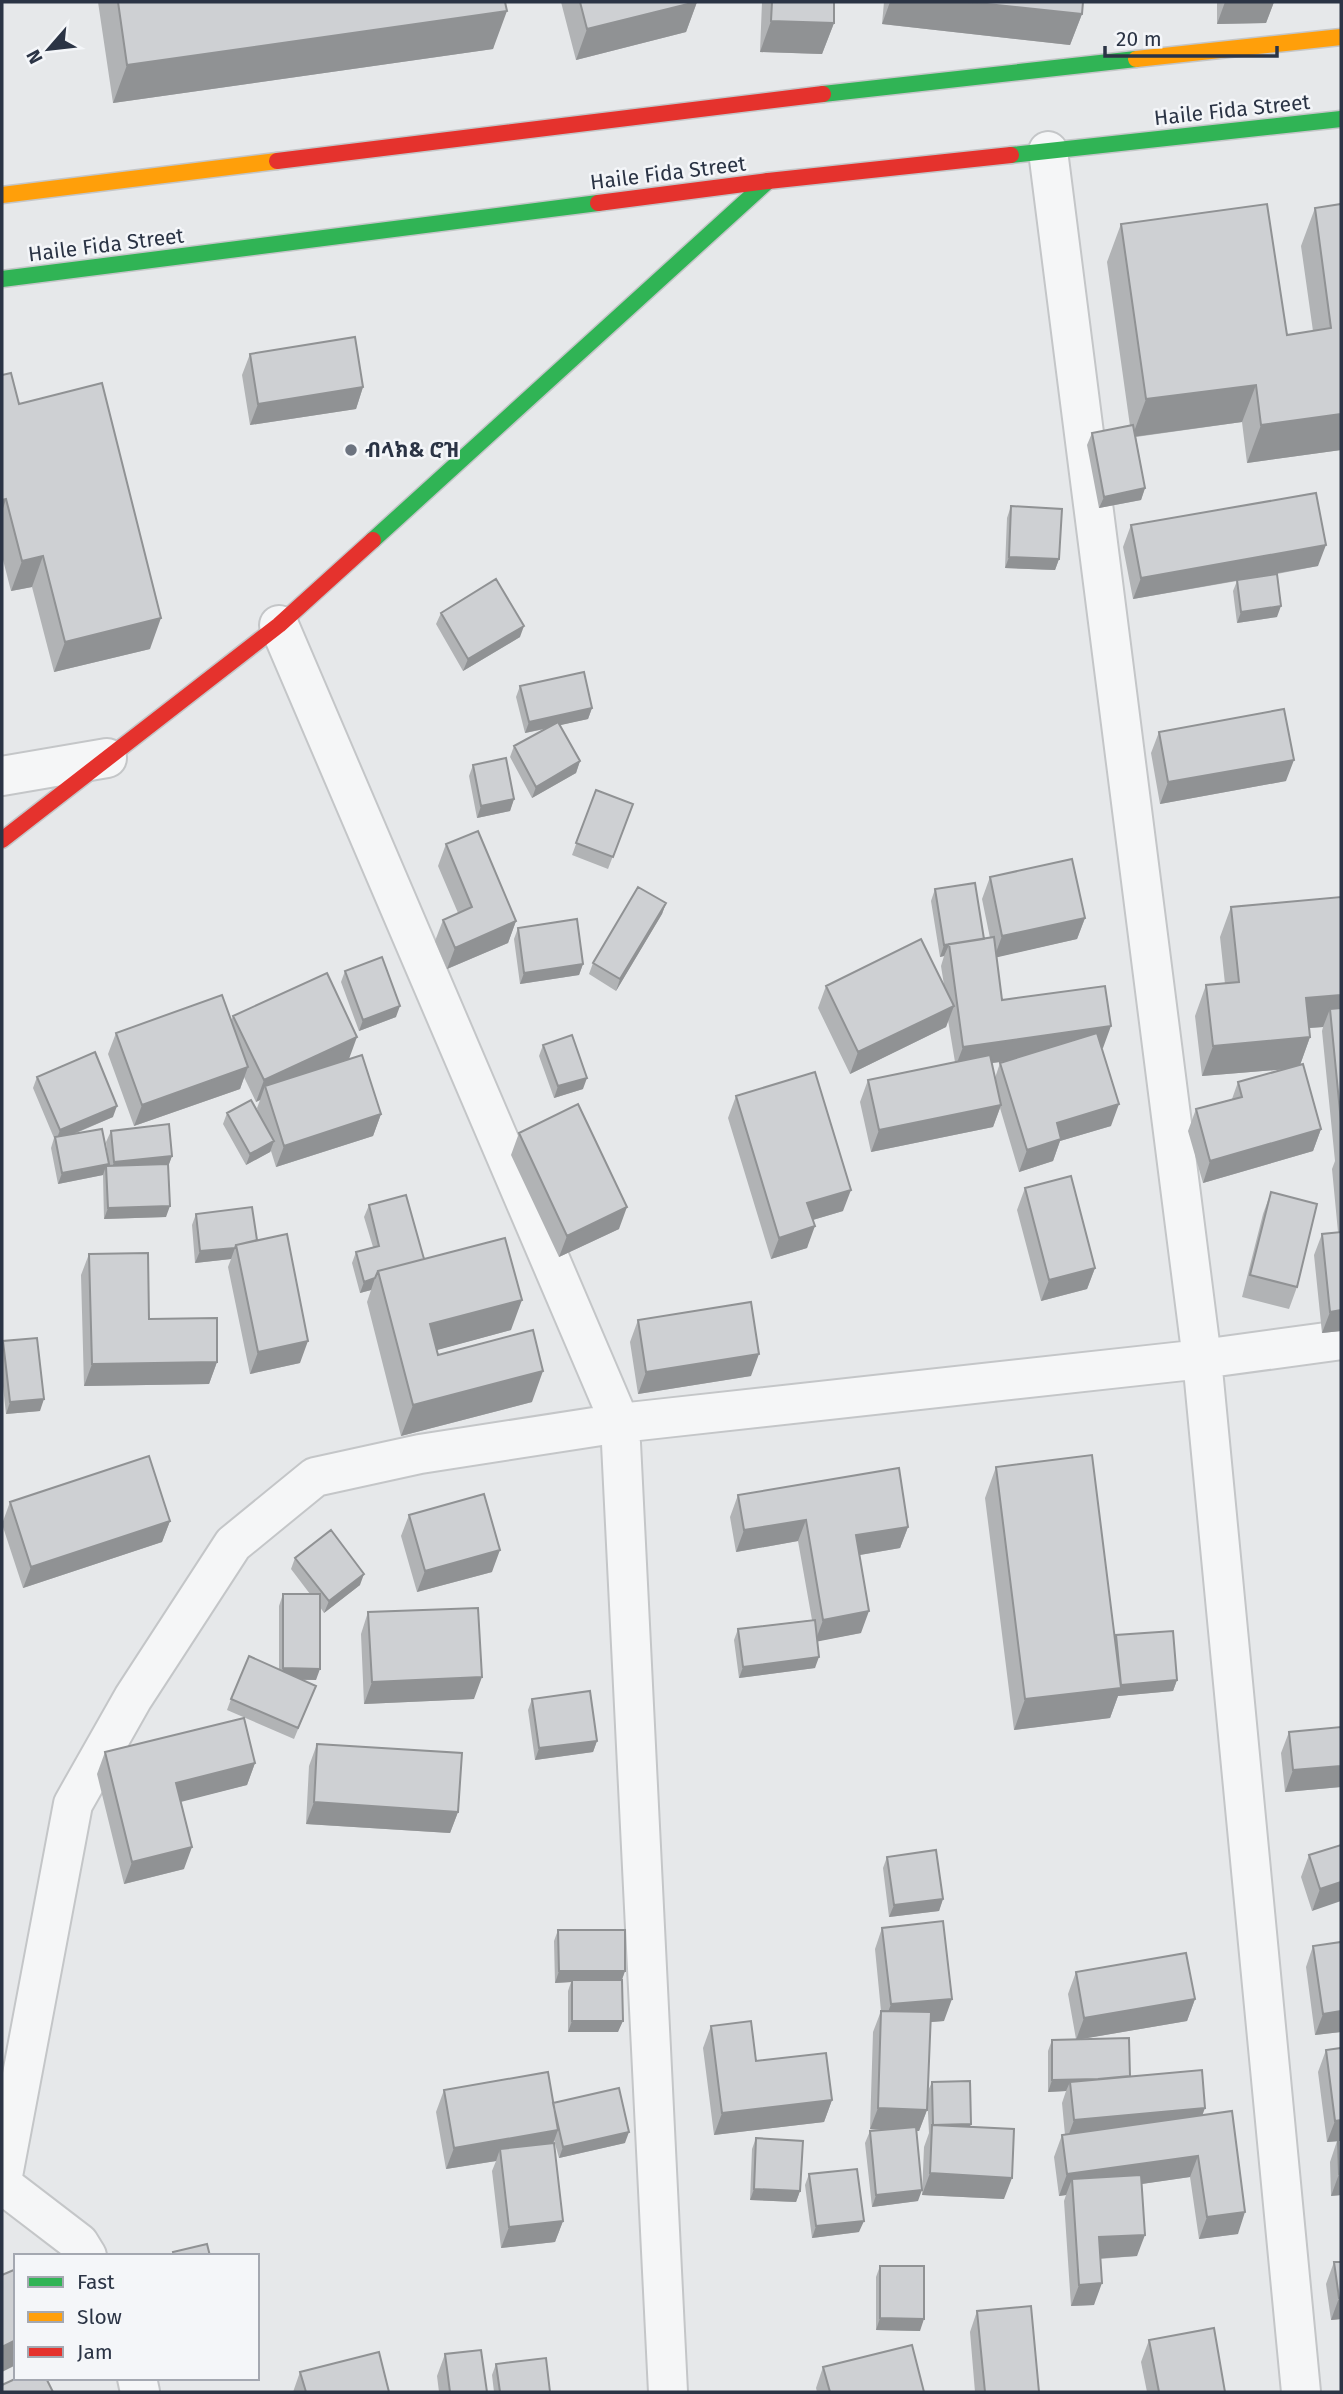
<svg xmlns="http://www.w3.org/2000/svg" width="1343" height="2394" font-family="'Fira Sans','Noto Sans Ethiopic',sans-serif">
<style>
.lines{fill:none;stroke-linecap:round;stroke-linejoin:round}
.street-casing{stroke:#c4c6c8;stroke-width:42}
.fast-casing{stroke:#c4c6c8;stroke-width:19}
.slow-casing{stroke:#c4c6c8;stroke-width:19}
.jam-casing{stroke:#c4c6c8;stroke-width:19}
.street{stroke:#f5f6f7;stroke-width:38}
.fast{stroke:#30b455;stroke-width:16}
.slow{stroke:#ff9f0a;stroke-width:16}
.jam{stroke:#e5322d;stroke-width:16}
.wall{fill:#b1b3b5;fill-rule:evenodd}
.shaded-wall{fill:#909294}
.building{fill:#ced0d3;stroke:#909294;stroke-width:2}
.poi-dot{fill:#6c737f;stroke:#f4f6f9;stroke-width:2.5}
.labels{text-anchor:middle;stroke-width:5;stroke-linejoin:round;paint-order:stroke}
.street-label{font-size:21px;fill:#2b3445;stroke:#f4f6f9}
.poi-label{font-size:21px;font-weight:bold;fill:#2b3445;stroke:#f4f6f9;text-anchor:start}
</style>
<rect width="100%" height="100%" fill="#e6e8ea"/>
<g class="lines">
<g class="street-casing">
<path id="street" d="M1048,151L1202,1359L1301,2392
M279,625L620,1423L668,2392
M2,776L107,758
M2,2181L73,1804L133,1698L233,1544L315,1477L420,1454L620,1423L1202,1359L1341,1340
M2,2184L79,2243L87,2256
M137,2378L140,2392"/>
</g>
<g class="fast-casing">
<path id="fast" d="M823,94L1136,59
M1011,155L1341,119
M2,279L598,203
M373,540L768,181"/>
</g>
<g class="slow-casing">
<path id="slow" d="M1136,59L1341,37
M2,195L277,161"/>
</g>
<g class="jam-casing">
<path id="jam" d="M277,161L823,94
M598,203L768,181L1011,155
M2,840L279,625L373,540"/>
</g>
<use href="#street" class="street"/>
<use href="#fast" class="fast"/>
<use href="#slow" class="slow"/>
<use href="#jam" class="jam"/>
</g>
<path class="wall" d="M98,2H505L493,49L113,103Z
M561,2H697L686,32L576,60Z
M762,2H834V23L822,54L760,52Z
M884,2H1083L1082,14L1070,45L882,24Z
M1217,2H1274L1266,23L1217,24Z
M1341,204V450L1247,463L1242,422L1136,437L1145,488L1141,500L1099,508L1087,445L1092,433L1130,426L1107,262L1121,224L1287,335L1313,331L1301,246L1315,208Z
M250,354L363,387L356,409L250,425L242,375Z
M2,375L19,404L150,649L54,672L32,587L11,591L2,556Z
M1011,506L1059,559L1055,570L1005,568L1007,518Z
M1131,525L1318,566L1277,574V617L1237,623L1233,591L1237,581L1133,599L1123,547Z
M441,613L520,637L463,671L436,624Z
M520,686L592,708L588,719L560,725L580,761L576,773L532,798L510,757L514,746L545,729L525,733L516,697Z
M1159,732L1286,781L1160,804L1151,753Z
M473,765L514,799L510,811L477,818L469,776Z
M596,790L633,804L608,869L572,855Z
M446,844L516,921L508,943L447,969L435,941L443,920L458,913L438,866Z
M990,877L1085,918L1077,939L996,957L1002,1000L1103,1048H1102L1111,1126L1060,1141L1053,1161L1019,1172L1000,1108L993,1127L871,1152L860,1102L868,1080L955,1062L948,1020L946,1027L850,1074L818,1008L826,986L944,985L941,966L944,956L940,957L931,901L935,889L984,939L990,938L982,899ZM1008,1061L1000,1063L995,1078L992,1063Z
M1341,897V1331L1322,1333L1314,1255L1322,1234L1338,1232L1332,1169L1335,1161L1322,1031L1323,1027L1309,1028L1310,1037L1300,1065L1321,1129L1313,1151L1203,1183L1188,1131L1196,1109L1232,1099L1238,1082L1287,1069L1202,1076L1195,1016L1206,985L1225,984L1220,937L1231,907Z
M666,903L662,914L616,991L589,974L593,963Z
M518,928L583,964L579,975L520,984L514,939Z
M345,971L396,1017L359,1031L341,982Z
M233,1016L349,1059L381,1114L373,1136L276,1167L271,1151L270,1152L246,1165L223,1124L227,1113L259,1114L257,1108L260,1100L256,1102L244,1077L240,1089L134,1126L108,1054L116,1033L231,1021Z
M543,1045L583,1089L554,1098L539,1056Z
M37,1077L113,1117L74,1134L109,1164L108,1166H109L106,1142L111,1131L172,1156L168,1166L166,1217L104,1219L103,1175L58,1184L51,1148L54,1138L33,1088Z
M736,1096L843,1211L813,1220L807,1248L771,1259L728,1118Z
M519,1133L619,1229L559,1257L511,1155Z
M1025,1188L1095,1268L1087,1289L1041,1301L1017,1210Z
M1271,1192L1297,1287L1289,1309L1242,1297L1263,1214Z
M369,1205L424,1259L511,1330L436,1350L438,1355L532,1402L401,1436L367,1302L371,1290L360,1293L352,1263L356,1252L373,1247L364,1217Z
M196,1214L257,1241L300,1363L250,1374L228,1267L231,1259L195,1263L192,1225Z
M89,1254L149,1319L217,1362L209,1384L84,1386L81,1275Z
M638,1320L751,1376L638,1394L630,1342Z
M3,1341L40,1411L6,1414L2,1377V1344Z
M996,1467L1115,1639L1116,1635L1177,1680L1173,1691L1118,1696L1110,1718L1014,1730L985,1498Z
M738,1495L908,1527L900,1548L860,1555L861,1633L817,1641L815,1668L739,1678L734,1640L738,1629L812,1620L798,1541L736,1552L730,1517Z
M10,1502L170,1521L162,1542L23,1588L2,1524Z
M409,1515L492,1572L417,1592L401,1536Z
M295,1558L360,1585L324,1613L320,1607L316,1680H301L316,1686L294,1739L227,1710L231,1699L279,1670V1606L283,1594H310L291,1569Z
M368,1612L474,1699L364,1704L361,1634Z
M532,1699L597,1741L593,1752L535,1760L528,1710Z
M1341,1727V1787L1285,1792L1281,1753L1289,1732Z
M317,1744L458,1812L450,1833L306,1824L309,1766Z
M105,1752L255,1763L247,1785L181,1801L184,1869L124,1884L97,1774Z
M1341,1845L1312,1911L1301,1877L1309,1855Z
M887,1857L943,1899L939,1911L889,1917L883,1868Z
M882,1928L944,2021L930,2022L927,2110L919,2131H916L918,2201L872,2207L865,2143L870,2131L884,2130L870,2129L873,2032L881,2011L875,1949Z
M558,1930L625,1971L622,1980L618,2032H568V1991L571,1982L555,1983L554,1941Z
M1313,1946L1341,2032L1315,2035L1306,1967Z
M1076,1972L1195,1999L1187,2021L1081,2039L1130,2076L1203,2115L1238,2234L1199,2239L1190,2177L1141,2184L1137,2256L1100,2259L1094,2305L1071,2306L1064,2201L1066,2195L1059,2196L1054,2157L1062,2135H1065L1062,2103L1066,2091L1048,2092V2051L1052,2040L1076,2039L1068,1994Z
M711,2026L756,2061L832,2100L824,2122L714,2135L703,2048Z
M1341,2048V2195L1331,2196L1330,2162L1337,2141L1327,2142L1318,2072L1326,2050Z
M932,2082L970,2127L1004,2199L922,2195L924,2147L929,2133L927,2093Z
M444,2090L553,2103L625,2143L559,2158L554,2140L553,2143L563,2221L555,2242L501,2248L492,2171L496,2161L446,2169L436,2112Z
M756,2138L800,2191L796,2202L750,2200L752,2149Z
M809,2174L859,2232L812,2238L805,2185Z
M1334,2262L1341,2319L1331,2320L1326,2284Z
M880,2266L920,2331L876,2330V2277Z
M977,2311L1039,2392H975L970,2332Z
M1149,2340L1225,2392H1147L1141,2362Z
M445,2354L487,2392H439L437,2376Z
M496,2364L550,2392H494L492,2375Z
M823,2367L924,2392H817L816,2388Z
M300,2372L389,2392H293Z"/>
<path class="shaded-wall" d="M697,2L686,32L576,60L587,29Z
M890,2H968L1082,14L1070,45L882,24Z
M1225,2H1274L1266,23L1217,24Z
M507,11L493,49L113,103L127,65Z
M771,21L834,23L822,54L760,52Z
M1256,385L1242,422L1132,437L1146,399Z
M363,387L356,409L250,425L258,404Z
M1341,414V450L1247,463L1261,425Z
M1145,488L1141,500L1099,508L1104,497Z
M6,499L2,512V500Z
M1326,545L1318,566L1133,599L1141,578Z
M43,556L32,587L11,591L22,561Z
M1009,557L1059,559L1055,570L1005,568Z
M1281,606L1277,617L1237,623L1241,612Z
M161,618L150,649L54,672L65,642Z
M524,626L520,637L463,671L468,659Z
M592,708L588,719L525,733L529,722Z
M1294,760L1286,781L1160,804L1168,782Z
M580,761L576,773L532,798L536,787Z
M514,799L510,811L477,818L481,806Z
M666,903L662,914L616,991L620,979Z
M1085,918L1077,939L994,958L1002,936Z
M516,921L508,943L447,969L455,948Z
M944,945H949L944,956L940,957Z
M583,964L579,975L520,984L524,973Z
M1341,995V1025L1330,1009L1323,1027L1295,1029L1306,998Z
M400,1006L396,1017L359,1031L363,1020Z
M954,1006L946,1027L850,1074L858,1052Z
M1111,1026L1103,1048L955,1068L963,1047Z
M357,1037L349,1059L265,1086L260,1100L256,1102L264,1080Z
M1310,1037L1299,1068L1202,1076L1213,1046Z
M248,1067L240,1089L134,1126L142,1105Z
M587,1078L583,1089L554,1098L558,1086Z
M1119,1104L1111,1126L1060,1141L1053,1161L1019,1172L1027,1150L1057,1123Z
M1001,1105L993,1127L871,1152L879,1130Z
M117,1106L113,1117L56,1141L60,1130Z
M381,1114L373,1136L276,1167L284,1146Z
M1321,1129L1313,1151L1203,1183L1210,1161Z
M274,1141L270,1152L246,1165L250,1154Z
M172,1156L168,1167L110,1173L114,1162Z
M109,1164L106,1171V1166L103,1175L58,1184L62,1173Z
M851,1190L843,1211L799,1224L807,1203Z
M170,1206L166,1217L104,1219L108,1208Z
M627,1207L619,1229L559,1257L567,1236Z
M815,1226L807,1248L771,1259L779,1238Z
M235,1248L231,1259L195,1263L200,1251Z
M1095,1268L1087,1289L1041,1301L1049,1280Z
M375,1278L371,1290L360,1293L364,1282Z
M522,1300L511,1330L419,1355L430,1324Z
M1341,1310V1331L1322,1333L1330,1312Z
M308,1341L300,1363L250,1374L258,1352Z
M759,1354L751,1376L638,1394L646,1372Z
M217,1362L209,1384L84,1386L92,1364Z
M543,1371L532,1402L401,1436L413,1405Z
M44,1399L40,1411L6,1414L10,1402Z
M806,1520L798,1541L736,1552L744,1530Z
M170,1521L162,1542L23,1588L31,1567Z
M908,1527L900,1548L848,1557L856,1535Z
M500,1550L492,1572L417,1592L425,1571Z
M364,1574L360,1585L324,1613L329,1601Z
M869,1611L861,1633L815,1642L823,1620Z
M819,1657L815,1668L739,1678L743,1667Z
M283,1668L320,1669L316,1680L279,1679Z
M482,1677L474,1699L364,1704L372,1682Z
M1177,1680L1173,1691L1118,1696L1110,1718L1014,1730L1025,1699L1121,1685Z
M597,1741L593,1752L535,1760L539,1748Z
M255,1763L247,1785L169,1805L176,1783Z
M1341,1766V1787L1285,1792L1293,1770Z
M314,1802L458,1812L450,1833L306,1824Z
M192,1847L184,1869L124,1884L132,1862Z
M1341,1882V1901L1312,1911L1320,1889Z
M943,1899L939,1911L889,1917L894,1905Z
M559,1971H625L621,1982L572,1980L571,1982L555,1983Z
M952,1999L944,2021L883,2026L891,2004Z
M1195,1999L1187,2021L1076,2040L1084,2018Z
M1341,2011V2032L1315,2035L1323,2014Z
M572,2021H623L618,2032H568Z
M1130,2079L1070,2082L1066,2091L1048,2092L1052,2080Z
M832,2100L824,2122L714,2135L722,2113Z
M878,2108L927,2110L919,2131L870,2129Z
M1205,2108L1197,2130L1066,2142L1074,2120Z
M1341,2120V2141L1327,2142L1335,2121Z
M971,2124L967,2136L933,2125Z
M558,2130L550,2152L500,2149L496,2161L446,2169L454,2148Z
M629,2132L625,2143L559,2158L563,2147Z
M1198,2156L1190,2177L1073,2194L1072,2179L1066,2195L1059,2196L1067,2174Z
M930,2173L1012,2178L1004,2199L922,2195Z
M1339,2174H1341V2195L1331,2196Z
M754,2189L800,2191L796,2202L750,2200Z
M922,2190L918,2201L872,2207L876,2195Z
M1245,2212L1238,2234L1199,2239L1207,2217Z
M563,2221L555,2242L501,2248L509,2227Z
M864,2221L859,2232L812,2238L816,2226Z
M1145,2235L1137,2256L1091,2259L1099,2237Z
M1102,2283L1094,2305L1071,2306L1079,2285Z
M1339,2298H1341V2319L1331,2320Z
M880,2318L924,2319L920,2331L876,2330Z
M16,2340V2365L2,2372V2347Z"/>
<path class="building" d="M118,2H505L507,11L127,65Z
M580,2H696L587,29Z
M772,2H834V23L771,21Z
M968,2H1083L1082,14Z
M1267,204L1287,335L1331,328L1315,208L1341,204V414L1261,425L1256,385L1146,399L1121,224Z
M355,337L363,387L258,404L250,354Z
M11,373L19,404L102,383L161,618L65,642L43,556L22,561L6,499L2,500V375Z
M1133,425L1145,488L1104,497L1092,433Z
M1316,493L1326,545L1141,578L1131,525Z
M1011,506L1062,509L1059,559L1009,557Z
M1277,574L1281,606L1241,612L1237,580Z
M496,579L524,626L468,659L441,613Z
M584,672L592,708L529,722L520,686Z
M1284,709L1294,760L1168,782L1159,732Z
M558,722L580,761L536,787L514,746Z
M506,758L514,799L481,806L473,765Z
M596,790L633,804L613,857L576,843Z
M478,831L516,921L455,948L443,920L472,907L446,844Z
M1072,859L1085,918L1002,936L990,877Z
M975,883L984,939L944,945L935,889Z
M638,887L666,903L620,979L593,963Z
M1341,897V995L1306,998L1310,1037L1213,1046L1206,985L1239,982L1231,907Z
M577,919L583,964L524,973L518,928Z
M994,937L1002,1000L1105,986L1111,1026L963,1047L949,944Z
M921,939L954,1006L858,1052L826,986Z
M382,957L400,1006L363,1020L345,971Z
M327,973L357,1037L264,1080L233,1016Z
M222,995L248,1067L142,1105L116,1033Z
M1341,1008V1122L1330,1009Z
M1097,1033L1119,1104L1057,1123L1061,1139L1027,1150L1000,1063Z
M572,1035L587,1078L558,1086L543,1045Z
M95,1052L117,1106L60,1130L37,1077Z
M362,1055L381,1114L284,1146L265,1086Z
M990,1055L1001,1105L879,1130L868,1080Z
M1303,1064L1321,1129L1210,1161L1196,1109L1242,1097L1238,1082Z
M815,1072L851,1190L807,1203L815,1226L779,1238L736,1096Z
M251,1100L274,1141L250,1154L227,1113Z
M578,1104L627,1207L567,1236L519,1133Z
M169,1124L172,1156L114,1162L111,1131Z
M102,1129L109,1164L62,1173L55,1137Z
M168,1164L170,1206L108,1208L106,1166Z
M1071,1176L1095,1268L1049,1280L1025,1188Z
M1271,1192L1317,1204L1297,1287L1250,1275Z
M406,1195L424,1259L378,1271L375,1278L364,1282L356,1252L379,1246L369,1205Z
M252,1207L257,1240L236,1245L235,1248L200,1251L196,1214Z
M1341,1232V1310L1330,1312L1322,1234Z
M287,1234L308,1341L258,1352L236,1245Z
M505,1238L522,1300L430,1324L438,1355L533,1330L543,1371L413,1405L378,1271Z
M148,1253L149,1319L217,1318V1362L92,1364L89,1254Z
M751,1302L759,1354L646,1372L638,1320Z
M37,1338L44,1399L10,1402L3,1341Z
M1092,1455L1121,1688L1025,1699L996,1467Z
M149,1456L170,1521L31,1567L10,1502Z
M899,1468L908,1527L856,1535L869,1611L823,1620L806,1520L744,1530L738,1495Z
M484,1494L500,1550L425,1571L409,1515Z
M331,1530L364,1574L329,1601L295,1558Z
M283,1594H320V1669L283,1668Z
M478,1608L482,1677L372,1682L368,1612Z
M815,1620L819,1657L743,1667L738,1629Z
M1173,1631L1177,1680L1121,1685L1116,1635Z
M249,1656L316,1686L298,1728L231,1699Z
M590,1691L597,1741L539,1748L532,1699Z
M244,1718L255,1763L176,1783L192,1847L132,1862L105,1752Z
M1341,1727V1766L1293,1770L1289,1732Z
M317,1744L462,1753L458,1812L314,1802Z
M1341,1845V1882L1320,1889L1309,1855Z
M936,1850L943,1899L894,1905L887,1857Z
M943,1921L952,1999L891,2004L882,1928Z
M558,1930H625V1971H559Z
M1341,1942V2011L1323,2014L1313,1946Z
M1186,1953L1195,1999L1084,2018L1076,1972Z
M572,1980H622L623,2021H572Z
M881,2011L931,2012L927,2110L878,2108Z
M751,2021L756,2061L826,2053L832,2100L722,2113L711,2026Z
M1129,2038L1130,2076L1098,2079L1052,2080V2040Z
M1341,2048V2120L1335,2121L1326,2050Z
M1202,2070L1205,2108L1074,2120L1070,2082Z
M548,2072L558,2130L454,2148L444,2090Z
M970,2081L971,2124L933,2125L932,2082Z
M619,2088L629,2132L563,2147L553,2103Z
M1232,2111L1245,2212L1207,2217L1198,2156L1067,2174L1062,2135Z
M932,2125L1014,2129L1012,2178L930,2173Z
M916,2127L922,2190L876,2195L870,2131Z
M756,2138L803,2141L800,2191L754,2189Z
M1338,2140H1341V2174H1339Z
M554,2143L563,2221L509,2227L500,2149Z
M857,2169L864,2221L816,2226L809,2174Z
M1141,2175L1145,2235L1099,2237L1102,2283L1079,2285L1072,2179Z
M207,2244L210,2256H174L173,2252Z
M1334,2262H1341V2298H1339Z
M880,2266H924V2319L880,2318Z
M16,2269V2340L2,2347V2275Z
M1031,2306L1039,2392H985L977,2311Z
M1214,2328L1225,2392H1159L1149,2340Z
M912,2345L924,2392H830L823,2367Z
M481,2350L487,2392H450L445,2354Z
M379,2352L389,2392H306L300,2372Z
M546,2358L550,2392H500L496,2364Z
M17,2378H46L53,2392H2V2385Z"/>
<circle class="poi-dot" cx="351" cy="450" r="7"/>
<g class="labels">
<g class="street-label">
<text transform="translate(1232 110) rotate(-6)" y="7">Haile Fida Street</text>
<text transform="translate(668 173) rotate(-7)" y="7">Haile Fida Street</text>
<text transform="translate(106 245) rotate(-7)" y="7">Haile Fida Street</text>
</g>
<g class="poi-label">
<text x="365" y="457">ብላክ&amp; ሮዝ</text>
</g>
</g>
<rect width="1343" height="2394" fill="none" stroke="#2b3445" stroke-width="7"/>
<rect x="14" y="2254" width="245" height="126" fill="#f4f6f9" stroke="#a4a8b1" stroke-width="2"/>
<rect x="28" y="2277" width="35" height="10" fill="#30b455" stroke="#a4a8b1" stroke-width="2"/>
<text x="77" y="2289" font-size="21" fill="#2b3445">Fast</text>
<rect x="28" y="2312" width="35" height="10" fill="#ff9f0a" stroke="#a4a8b1" stroke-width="2"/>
<text x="77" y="2324" font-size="21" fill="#2b3445">Slow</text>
<rect x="28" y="2347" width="35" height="10" fill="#e5322d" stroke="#a4a8b1" stroke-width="2"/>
<text x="77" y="2359" font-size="21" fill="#2b3445">Jam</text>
<g transform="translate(49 49) rotate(242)" stroke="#f4f6f9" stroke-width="5" paint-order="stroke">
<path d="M0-5L12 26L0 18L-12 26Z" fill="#2b3445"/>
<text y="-10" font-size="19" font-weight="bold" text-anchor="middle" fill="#2b3445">N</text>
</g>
<path d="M1105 46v10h172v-10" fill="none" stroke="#2b3445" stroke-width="3.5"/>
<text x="1116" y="46" font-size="21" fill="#2b3445" stroke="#f4f6f9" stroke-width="5" paint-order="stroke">20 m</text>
</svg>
